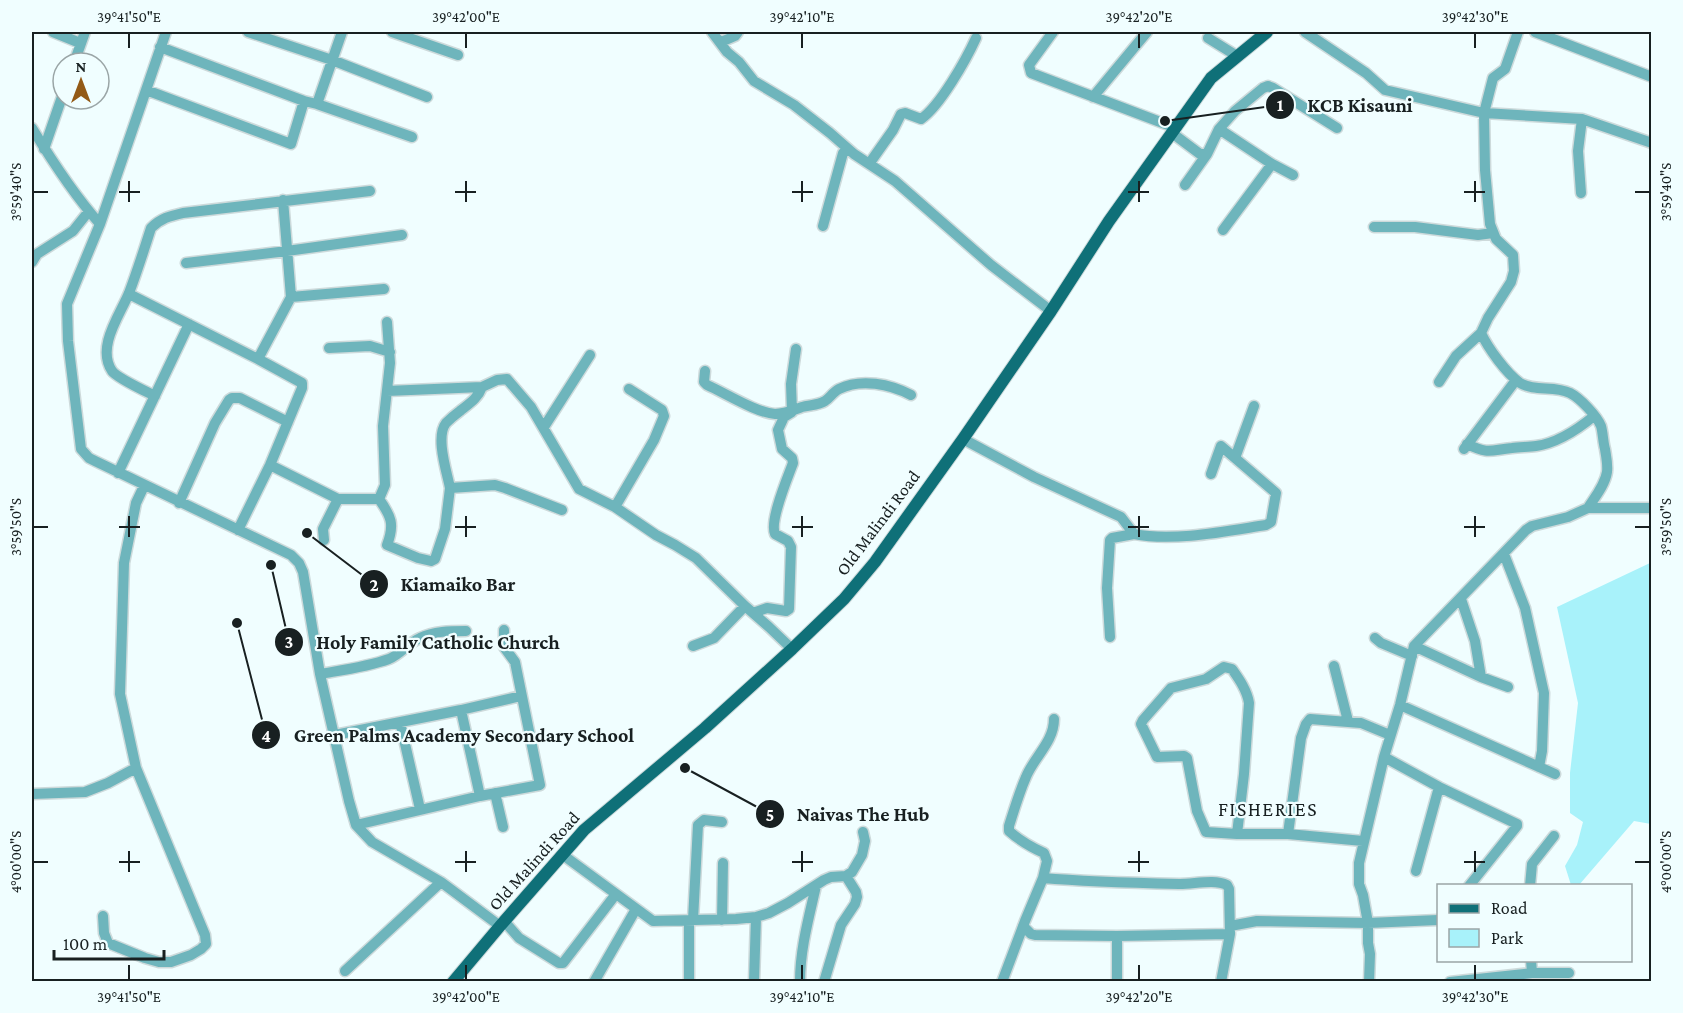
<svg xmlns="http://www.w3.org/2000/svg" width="1683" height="1013" font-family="'Crimson Pro',serif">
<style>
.green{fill:#a8f2fa}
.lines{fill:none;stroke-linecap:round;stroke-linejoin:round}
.minor-casing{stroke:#cddadb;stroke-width:13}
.major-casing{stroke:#cddadb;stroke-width:14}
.minor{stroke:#6eb5bc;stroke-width:10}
.major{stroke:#0f7078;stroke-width:12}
.ticks{fill:none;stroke:#182021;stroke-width:2}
.labels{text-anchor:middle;stroke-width:4.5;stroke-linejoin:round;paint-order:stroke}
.street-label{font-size:18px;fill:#182021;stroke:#f0feff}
.neighbourhood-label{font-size:20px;letter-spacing:1.5px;fill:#182021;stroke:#f0feff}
.leader{fill:none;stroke:#182021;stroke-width:2}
.callout-dot{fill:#182021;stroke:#f0feff;stroke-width:2}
.mark-label{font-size:18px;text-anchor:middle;font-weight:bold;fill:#fff}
.callout-label{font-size:20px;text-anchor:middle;font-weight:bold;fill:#182021;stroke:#f0feff;stroke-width:4.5;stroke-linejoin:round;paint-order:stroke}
.neatline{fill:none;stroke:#182021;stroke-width:2}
.ticks-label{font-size:15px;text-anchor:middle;fill:#182021}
</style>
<rect width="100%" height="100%" fill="#f0feff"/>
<path class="green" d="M1650,563L1651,824L1634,821L1579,885H1571L1565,866L1577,845L1583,822L1570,813V773L1578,703L1557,607Z"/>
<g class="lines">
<g class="minor-casing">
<path id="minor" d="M53,32L80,43
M166,32L100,224L67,304L68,341L81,449L89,458L95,461L291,555L299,563L303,572L320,674L349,801L356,825L372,842L441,882L500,926
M248,32L332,60L427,97
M392,32L458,55
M712,32L727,52L739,62L754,81L794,105L830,133L854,154L895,181L991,265L1051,311
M1053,32L1029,65L1031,73L1176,128
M1305,32L1366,73L1385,90L1484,113L1582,119L1652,143
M1518,32L1505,69L1493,78L1484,113L1485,170L1490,224L1496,239L1513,255L1514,271L1511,282L1488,318L1481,333C1488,348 1506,373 1520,383C1535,392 1554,385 1570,393C1580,398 1597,416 1601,426C1603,433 1603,442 1605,449C1606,456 1608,464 1607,472C1605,485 1595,497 1588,508
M1535,32L1652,77
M1208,38L1237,56
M721,42L735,36L738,32
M160,47L304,101L317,104L412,137
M74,63L85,32
M146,90L291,144L304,101
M1093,97L1147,32
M317,104L342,32
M32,128C52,161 74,195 100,224
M1219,129L1272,164L1293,175
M1172,133L1200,154H1207L1219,129L1235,111L1263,88L1268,86L1273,88L1337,128
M44,149L63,94
M869,164L893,130L901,114L905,113L921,119C940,106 966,60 976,38
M1185,185L1207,154
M1581,193L1578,151L1582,119
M823,226L843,153
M1374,227H1415L1478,235L1493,233
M1223,230L1272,164
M32,262L37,254L73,231L89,211
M186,263L287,251L402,235
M129,294L258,359L302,383V388L270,465L238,530
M291,297L384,289
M329,348L370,346L390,352
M258,359L291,297L283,200
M705,371L704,382L707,385C725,393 757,413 775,414C786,414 793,410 802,407C810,405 819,405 825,401C830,398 833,392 839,389C861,378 890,384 911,395
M1439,382L1456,356L1481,333
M387,391L482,387L497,380L507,379L531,407L579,489L615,507L656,535L675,545L696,558L745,606
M155,396C145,391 117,378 112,371C96,347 120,315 129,293C137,272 144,250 151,228C161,218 170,216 183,213L370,191
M544,427L590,355
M963,439L1034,477L1121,517L1134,534C1174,542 1227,531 1266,525L1271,522L1276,493L1221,446L1211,474
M1467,444C1490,455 1490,450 1512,448C1520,447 1528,447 1536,446C1558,443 1577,430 1594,416
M1464,449L1516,380
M1235,458L1254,406
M270,465L338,499H379C391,516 395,524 387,545L418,558L431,561L435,559L445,529L450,488L495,485L505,488L562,510
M118,473L189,324
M450,488C447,472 435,437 446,423C450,419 456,414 460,411C470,403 478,398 482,387
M379,499L385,485L383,426L390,363L387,322
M179,503L215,423L229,400L232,398H240L288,422
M615,507L654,440L664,416L662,410L629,389
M324,540L323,529L338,499
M1504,554L1525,608L1544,693L1542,751L1539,767
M1461,599L1475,641L1481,677
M753,613L767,608L786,611L789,609L791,547L788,541L775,534C769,521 788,477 793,463L792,458L782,449L778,430L784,417L792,412L791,384L796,349
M1110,637L1107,588L1110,540L1112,538L1134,534
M1375,638L1381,643L1412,656
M693,646L714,638L745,606L769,627L792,649
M1414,646L1481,677L1508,687
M1334,666L1348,721
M1224,667L1232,669C1239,679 1247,690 1249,703L1244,774L1237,834L1206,832L1197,811L1187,758L1184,756L1157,757L1141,724L1143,720L1171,688L1206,679Z
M320,674C343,670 367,667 389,659C401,654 408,643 420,638C434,631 450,631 466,631
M1400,705L1555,774
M461,710L480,796
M400,722L420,809
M335,735L461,710L521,696
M1384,757L1439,787L1517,824V826L1469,886
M495,793L503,827
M32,794L85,792L108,783L136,768
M356,825L480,796L540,785L515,662L504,647V630
M1237,834H1288
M1363,841L1288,834L1301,738L1306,724L1310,719L1361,723L1390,735
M563,855L653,921L736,919L756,917L769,913L788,903L824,880L831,877L846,876L852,872L862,855L865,841L863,832
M1416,871L1439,787
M1043,878C1089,882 1135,883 1180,884C1195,884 1214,879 1227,885L1229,889L1230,934L1221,982
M1530,886L1532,864L1554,836
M103,916L104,933L108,943L145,958L159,962H171L191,955L201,949L206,944L205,935L195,911L136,768L120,694L124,563L136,503L144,486
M689,920V982
M693,920L698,825L704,820L722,822
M722,920L723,863
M504,921L519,938L559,963H563L616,894
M1023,926L1031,934L1035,935L1117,936
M1230,926L1257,921L1368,923L1438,920
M1531,960L1532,973
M345,971L441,882
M594,982L636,909
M754,982L756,917
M800,982C800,949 809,917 816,886
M824,982L841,925L855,904L857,897L856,892L846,876
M1002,982L1025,921L1043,878L1047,861L1044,853C1031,847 1019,840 1009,831V826C1014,810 1019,793 1026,777C1034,757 1054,742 1054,719
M1117,982V936L1230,934
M1369,982L1370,954L1368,943V923L1363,895L1359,884V863L1384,757L1400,705L1414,646L1526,530L1532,526L1568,517L1588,508H1652
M1450,982L1532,973H1569"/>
</g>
<g class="major-casing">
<path id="major" d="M453,982L500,926L584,830L705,728L792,649L844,599L875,562L963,439L1051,311L1109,221L1211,78L1267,32"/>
</g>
<use href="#minor" class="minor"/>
<use href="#major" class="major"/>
</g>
<path class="ticks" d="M129,33V48M466,33V48M802,33V48M1139,33V48M1475,33V48M129,181V202M466,181V202M802,181V202M1139,181V202M1475,181V202M33,192H48M119,192H140M455,192H476M792,192H813M1128,192H1149M1464,192H1485M1635,192H1650M129,516V537M466,516V537M802,516V537M1139,516V537M1475,516V537M33,527H48M119,527H140M455,527H476M792,527H813M1128,527H1149M1464,527H1485M1635,527H1650M129,851V872M466,851V872M802,851V872M1139,851V872M1475,851V872M33,862H48M119,862H140M455,862H476M792,862H813M1128,862H1149M1464,862H1485M1635,862H1650M129,965V980M466,965V980M802,965V980M1139,965V980M1475,965V980"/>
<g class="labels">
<g class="street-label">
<text transform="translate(878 523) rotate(-53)" y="6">Old Malindi Road</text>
<text transform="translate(534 861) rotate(-48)" y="6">Old Malindi Road</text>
</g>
<g class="neighbourhood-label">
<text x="1268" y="816">FISHERIES</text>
</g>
</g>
<path class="leader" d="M1165 121L1280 105M307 533L374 584M271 565L289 642M237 623L266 735M685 768L770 814"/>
<g class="callout-dot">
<circle cx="1165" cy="121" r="6"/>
<circle cx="307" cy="533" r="6"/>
<circle cx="271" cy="565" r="6"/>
<circle cx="237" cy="623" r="6"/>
<circle cx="685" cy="768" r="6"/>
<circle cx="1280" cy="105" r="15"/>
<circle cx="374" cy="584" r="15"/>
<circle cx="289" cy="642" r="15"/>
<circle cx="266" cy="735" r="15"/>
<circle cx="770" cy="814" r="15"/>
</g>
<g class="mark-label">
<text x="1280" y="111">1</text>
<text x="374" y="591">2</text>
<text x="289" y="648">3</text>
<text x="266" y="742">4</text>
<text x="770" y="821">5</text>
</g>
<g class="callout-label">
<text x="1360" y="112">KCB Kisauni</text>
<text x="458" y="591">Kiamaiko Bar</text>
<text x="438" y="649">Holy Family Catholic Church</text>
<text x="464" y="742">Green Palms Academy Secondary School</text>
<text x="863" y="821">Naivas The Hub</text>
</g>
<rect width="1683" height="1013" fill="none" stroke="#f0feff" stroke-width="66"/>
<rect x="1437" y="884" width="195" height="78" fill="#f0feff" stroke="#9aa5a6" stroke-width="1.5"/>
<rect x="1449" y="904" width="30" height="9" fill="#0f7078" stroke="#9aa5a6" stroke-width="1.5"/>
<text x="1491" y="914" font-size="18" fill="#182021">Road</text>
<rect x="1449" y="929" width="30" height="18" fill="#a8f2fa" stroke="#9aa5a6" stroke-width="1.5"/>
<text x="1491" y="944" font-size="18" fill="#182021">Park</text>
<g transform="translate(81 81)"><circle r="28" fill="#f0feff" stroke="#9aa5a6" stroke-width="1.5"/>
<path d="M0-4.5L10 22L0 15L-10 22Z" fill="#935a16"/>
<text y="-9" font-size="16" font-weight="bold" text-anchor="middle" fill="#182021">N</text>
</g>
<path d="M54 950v9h110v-9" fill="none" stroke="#182021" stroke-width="3"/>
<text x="63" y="950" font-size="18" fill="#182021" stroke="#f0feff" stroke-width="4.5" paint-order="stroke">100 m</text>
<rect x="33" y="33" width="1617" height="947" class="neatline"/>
<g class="ticks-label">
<text x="129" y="22">39°41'50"E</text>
<text x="466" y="22">39°42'00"E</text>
<text x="802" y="22">39°42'10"E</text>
<text x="1139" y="22">39°42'20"E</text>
<text x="1475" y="22">39°42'30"E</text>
<text transform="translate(16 192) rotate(-90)" y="5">3°59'40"S</text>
<text transform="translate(1666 192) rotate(-90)" y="5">3°59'40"S</text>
<text transform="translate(16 527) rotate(-90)" y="5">3°59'50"S</text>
<text transform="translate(1666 527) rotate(-90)" y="5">3°59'50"S</text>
<text transform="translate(16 862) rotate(-90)" y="5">4°00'00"S</text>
<text transform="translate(1666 862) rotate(-90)" y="5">4°00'00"S</text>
<text x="129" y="1002">39°41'50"E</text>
<text x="466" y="1002">39°42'00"E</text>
<text x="802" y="1002">39°42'10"E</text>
<text x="1139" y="1002">39°42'20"E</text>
<text x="1475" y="1002">39°42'30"E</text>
</g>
</svg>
